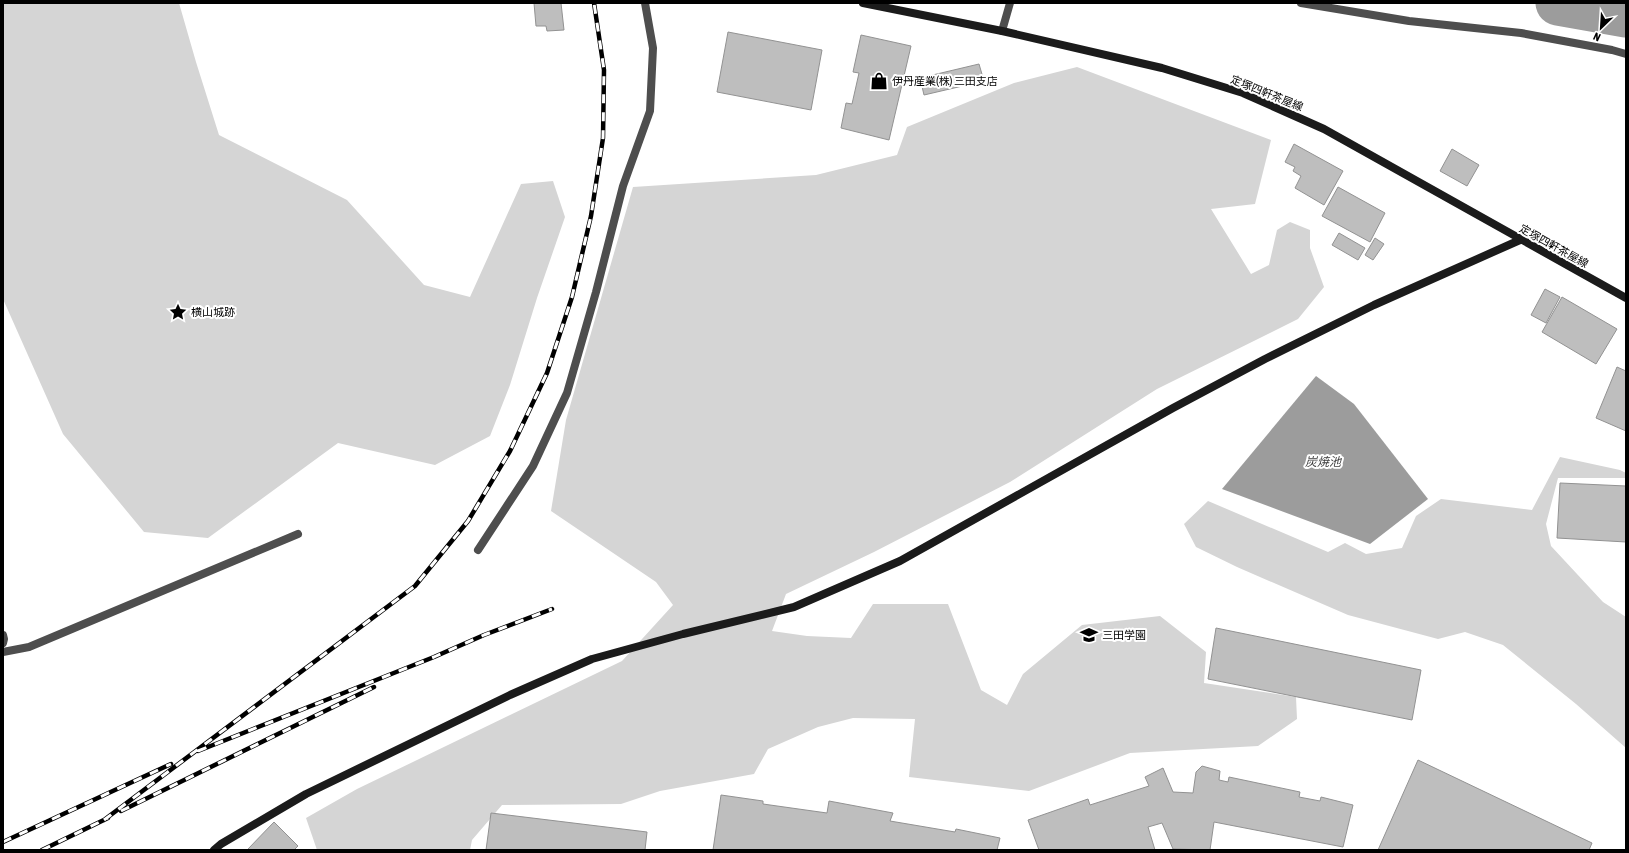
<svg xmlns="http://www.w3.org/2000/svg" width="1629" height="853" font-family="'Asap Condensed','Noto Sans JP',sans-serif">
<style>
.green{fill:#d5d5d5}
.water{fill:#9c9c9c}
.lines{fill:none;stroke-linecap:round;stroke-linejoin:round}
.river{stroke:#9c9c9c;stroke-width:45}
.building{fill:#bebebe;stroke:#929292}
.lane{stroke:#4e4e4e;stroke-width:8}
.street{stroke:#4e4e4e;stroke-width:8}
.secondary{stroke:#1b1b1b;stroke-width:8}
.rail-casing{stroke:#000;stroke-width:4.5}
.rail{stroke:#fff;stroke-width:3;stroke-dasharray:9;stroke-linecap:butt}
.labels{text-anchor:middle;stroke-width:4;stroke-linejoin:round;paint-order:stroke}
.poi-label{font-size:11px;fill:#000;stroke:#fff;text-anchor:start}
.street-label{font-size:11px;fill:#000;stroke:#fff}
.water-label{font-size:12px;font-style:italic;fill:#3d3d3d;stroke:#fff}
</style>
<rect width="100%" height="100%" fill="#fff"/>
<path class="green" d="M3,3H179L196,62L219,135L347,200L424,285L470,297L521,184L553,181L565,217L537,298L510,385L490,436L435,465L338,443L208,538L144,532L63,434L3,299Z
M1077,67L1271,140L1255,204L1211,209L1251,274L1269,265L1277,230L1290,222L1310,230V248L1324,287L1298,319L1157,389L1010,482L874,552L786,594L772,631L807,636L851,638L873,604H948L981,690L1007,705L1023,674L1082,625L1160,616L1206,652L1204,683L1296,697L1297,719L1258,746L1130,753L1029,791L909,777L915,719L853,718L818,727L768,749L754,774L660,791L621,804L502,805L472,840L470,850H317L306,818L357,789L622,661L673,605L656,582L551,511L566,420L633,187L816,175L897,155L907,127L1014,83Z
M1560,457L1620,470L1626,473V478H1558L1546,524L1551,546L1603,602L1626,617V748L1576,704L1503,645L1465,632L1438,639L1348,615L1237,567L1196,547L1184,524L1208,501L1328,552L1345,543L1366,554L1402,548L1416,516L1441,499L1532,510Z"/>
<path class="water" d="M1316,376L1354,404L1428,499L1370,544L1222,489Z"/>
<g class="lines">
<path class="river" d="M1558,3L1626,15"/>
</g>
<path class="building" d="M534,3H561L564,30L547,31L546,26H536Z
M728,32L822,50L811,110L717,92Z
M861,35L911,46L889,140L841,128L846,103L852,104L859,73L853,72Z
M979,64L984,81L924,95L920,78Z
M1294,144L1343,171L1324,205L1295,188L1301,176L1293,171L1295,167L1285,162Z
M1452,149L1479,165L1467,186L1440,171Z
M1338,187L1385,213L1370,242L1322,216Z
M1339,233L1365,248L1358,260L1332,245Z
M1375,238L1384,244L1373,260L1365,255Z
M1545,289L1560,297L1546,323L1531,315Z
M1562,297L1617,329L1596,364L1542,332Z
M1617,367L1626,371V431L1596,418Z
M1560,483L1626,486V542L1557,538Z
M1216,628L1421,670L1412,720L1208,679Z
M1418,760L1592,843L1589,850H1378Z
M1202,766L1220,771L1219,780L1228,782L1229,777L1300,792L1299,797L1320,801L1321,797L1353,805L1343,847L1214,822L1210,850L1173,849L1162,823L1148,827L1155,850H1039L1028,820L1088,799L1090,805L1149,786L1145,777L1163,768L1173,792L1193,793L1196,772Z
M721,795L763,801V804L827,813L829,801L893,813L890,821L955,832L956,829L1000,838L997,850H713Z
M491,813L647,832L645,850H486Z
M274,822L298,846L294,850H249L248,849Z"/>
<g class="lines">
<path class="lane" d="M478,550L533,466L567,393L596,292L623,186L650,111L653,48L645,3"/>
<path class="street" d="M1301,3L1409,21L1521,33L1612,50L1626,54
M1002,31L1010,3
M3,635L4,639L3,643
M3,652L29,647L298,534"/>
<path class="secondary" d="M863,3L1002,31L1162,68L1243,93L1324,129L1626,298
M214,850L221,844L306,794L510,695L592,659L683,634L794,607L900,561L1173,408L1265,359L1374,305L1520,240"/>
<g class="rail-casing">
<path id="rail" d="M198,751L434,657L484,635L552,609
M121,811L374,687
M104,820L415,586L468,521L510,451L547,373L572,297L591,216L603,138L604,70L594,3
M3,842L171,764
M42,850L108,818"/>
</g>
<use href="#rail" class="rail"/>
</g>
<defs>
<g id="shop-bare" transform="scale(1.38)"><path d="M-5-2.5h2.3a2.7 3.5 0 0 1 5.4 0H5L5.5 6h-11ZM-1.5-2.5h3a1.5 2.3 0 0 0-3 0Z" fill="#000" stroke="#fff" stroke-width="2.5" paint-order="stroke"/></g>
<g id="sight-bare" transform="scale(1.38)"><path d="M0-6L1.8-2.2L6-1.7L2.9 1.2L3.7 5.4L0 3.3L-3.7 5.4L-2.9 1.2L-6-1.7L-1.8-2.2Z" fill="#000" stroke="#fff" stroke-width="2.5" paint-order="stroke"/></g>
<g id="school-bare" transform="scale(1.38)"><path d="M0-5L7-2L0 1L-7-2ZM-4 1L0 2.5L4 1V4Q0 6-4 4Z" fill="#000" stroke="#fff" stroke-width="2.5" paint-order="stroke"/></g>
</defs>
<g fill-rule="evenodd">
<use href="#shop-bare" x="879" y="81"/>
<use href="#sight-bare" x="178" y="312"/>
<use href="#school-bare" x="1089" y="635"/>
</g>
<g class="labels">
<g class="poi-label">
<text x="892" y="85">伊丹産業(株) 三田支店</text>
<text x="191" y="316">横山城跡</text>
<text x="1102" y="639">三田学園</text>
</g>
<g class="street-label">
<text transform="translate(1267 93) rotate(22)" y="4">定塚四軒茶屋線</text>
<text transform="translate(1554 246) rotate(29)" y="4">定塚四軒茶屋線</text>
</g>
<g class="water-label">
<text x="1323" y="466">炭焼池</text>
</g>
</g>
<rect width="1629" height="853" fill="none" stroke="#000000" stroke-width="8"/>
<g transform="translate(1601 28) rotate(205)" stroke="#ffffff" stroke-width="3" paint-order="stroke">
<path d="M0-3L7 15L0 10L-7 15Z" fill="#000000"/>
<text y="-6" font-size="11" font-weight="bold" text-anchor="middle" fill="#000000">N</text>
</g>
</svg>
